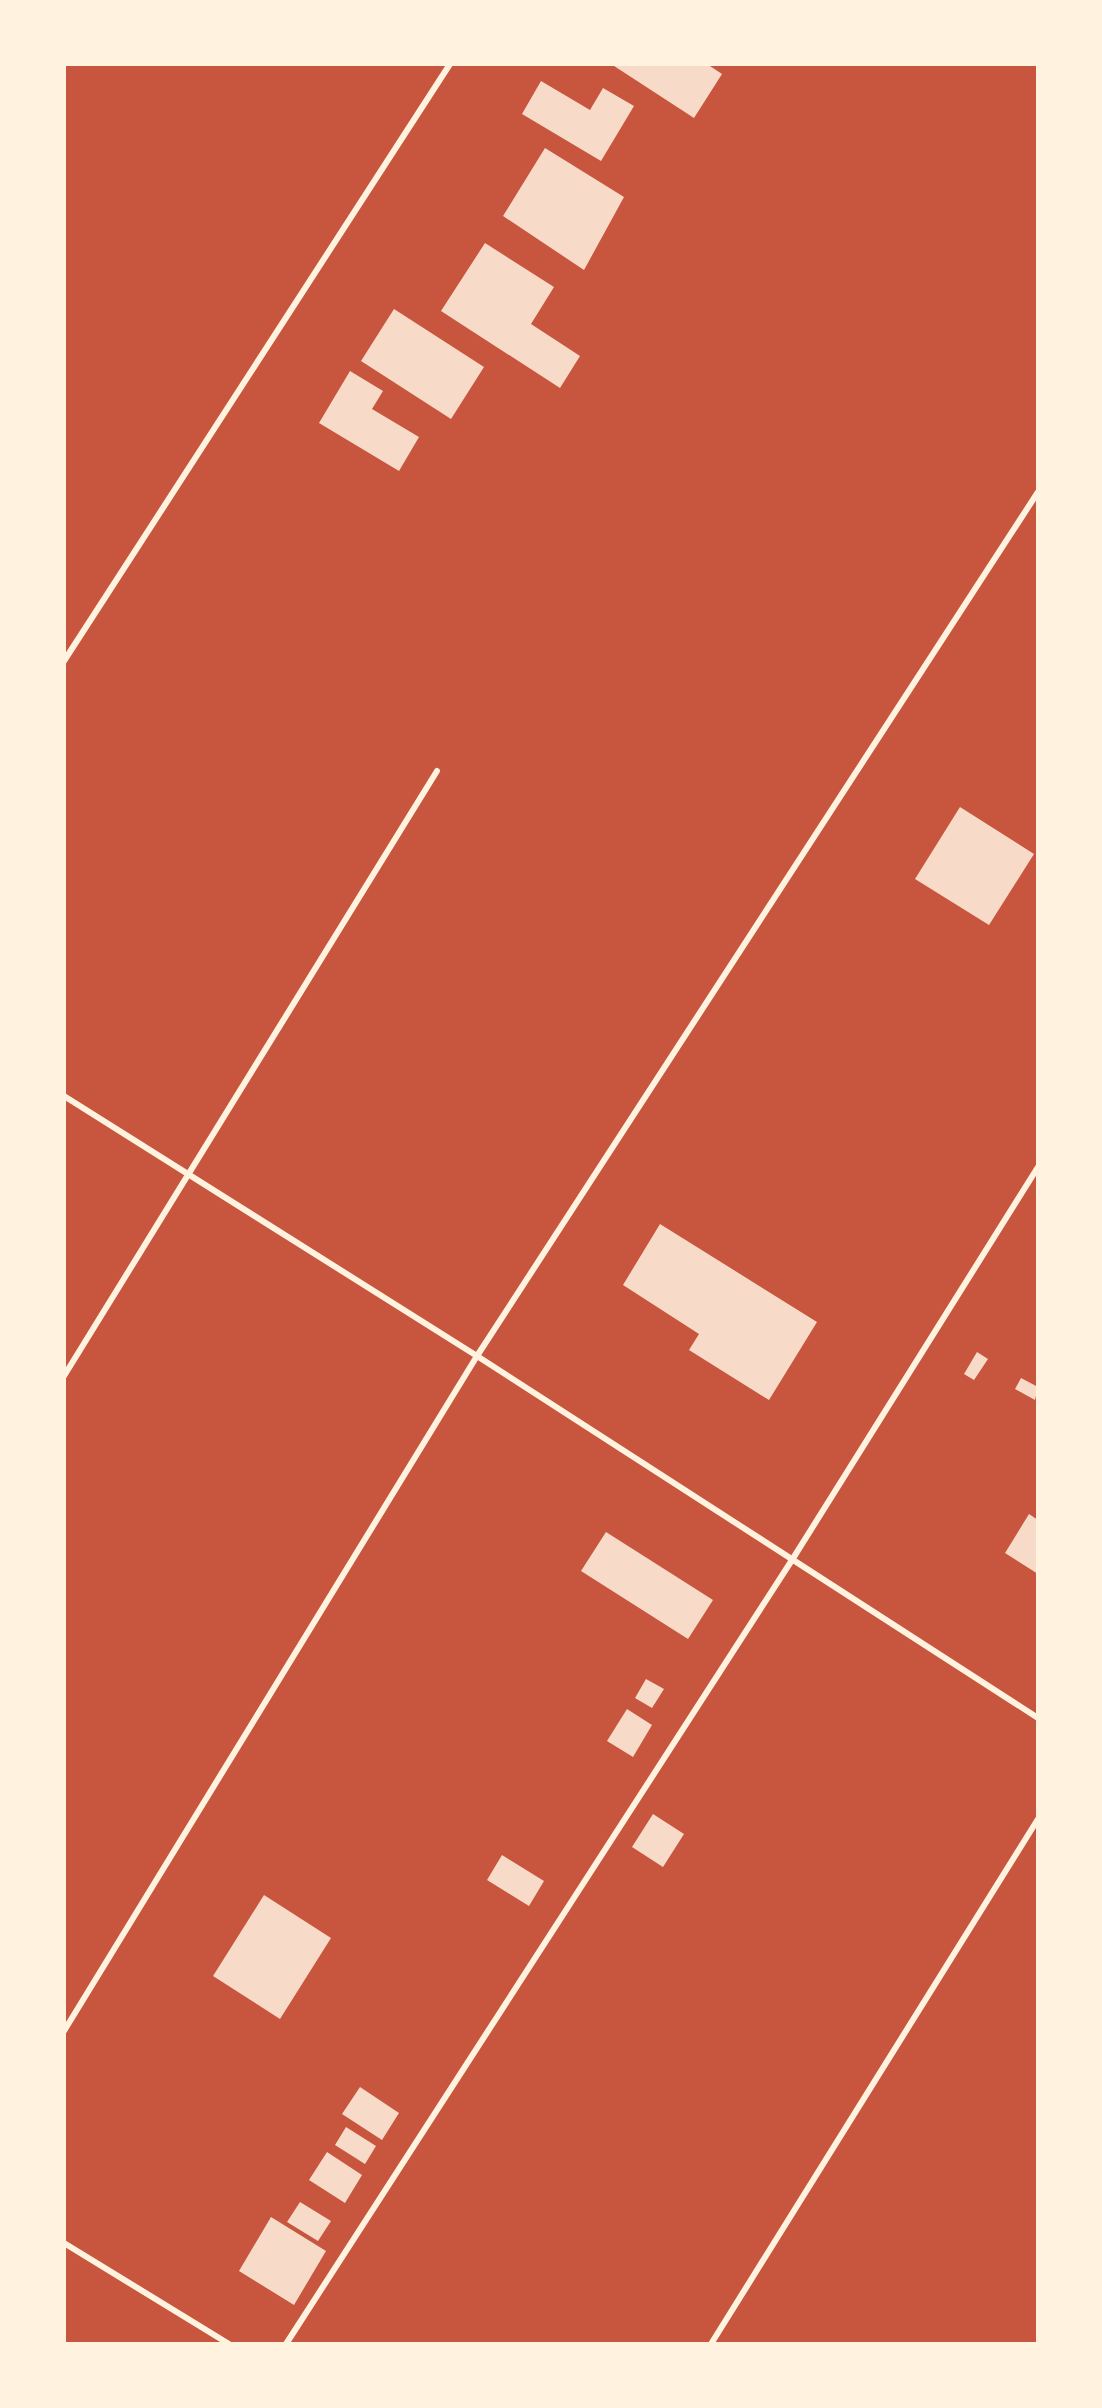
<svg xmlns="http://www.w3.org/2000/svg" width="1102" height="2408" font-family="Arial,sans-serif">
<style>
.building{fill:#f7dbc8}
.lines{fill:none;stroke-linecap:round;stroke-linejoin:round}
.minor{stroke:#fff3e0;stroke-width:6}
</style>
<rect width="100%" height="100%" fill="#c8553d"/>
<path class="building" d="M611,64H707L722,74L694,118Z
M541,81L590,110L603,88L634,106L601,161L522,114Z
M545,148L624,197L584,270L503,216Z
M485,243L554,287L531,324L580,356L560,388L441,311Z
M394,309L484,367L451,419L361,361Z
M350,371L383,391L372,409L419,437L399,471L319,423Z
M960,807L1034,854L989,925L915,879Z
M660,1224L817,1322L769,1400L689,1350L699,1334L623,1285Z
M977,1352L988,1359L974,1380L964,1374Z
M1021,1378L1038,1387L1035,1400L1015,1389Z
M1029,1514L1038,1520V1574L1005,1553Z
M606,1532L713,1600L688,1639L581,1571Z
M646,1679L664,1689L652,1708L635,1698Z
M627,1709L652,1725L633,1757L607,1741Z
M653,1814L684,1834L663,1867L632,1847Z
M502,1855L544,1881L529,1906L487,1880Z
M264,1895L331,1938L280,2019L213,1976Z
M360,2087L399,2113L382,2140L342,2114Z
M346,2127L376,2146L365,2164L335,2145Z
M327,2152L362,2175L345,2203L309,2180Z
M300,2202L331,2221L318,2241L287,2222Z
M271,2217L326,2251L294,2305L239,2271Z"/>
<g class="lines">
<path class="minor" d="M64,661L450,64
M64,1096L477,1356L1038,1718
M64,1376L437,771
M64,2031L477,1356L1038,492
M64,2243L229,2344
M286,2344L792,1560L1038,1167
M711,2344L1038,1819"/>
</g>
<rect width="1102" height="2408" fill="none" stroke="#fff3e0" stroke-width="132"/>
</svg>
